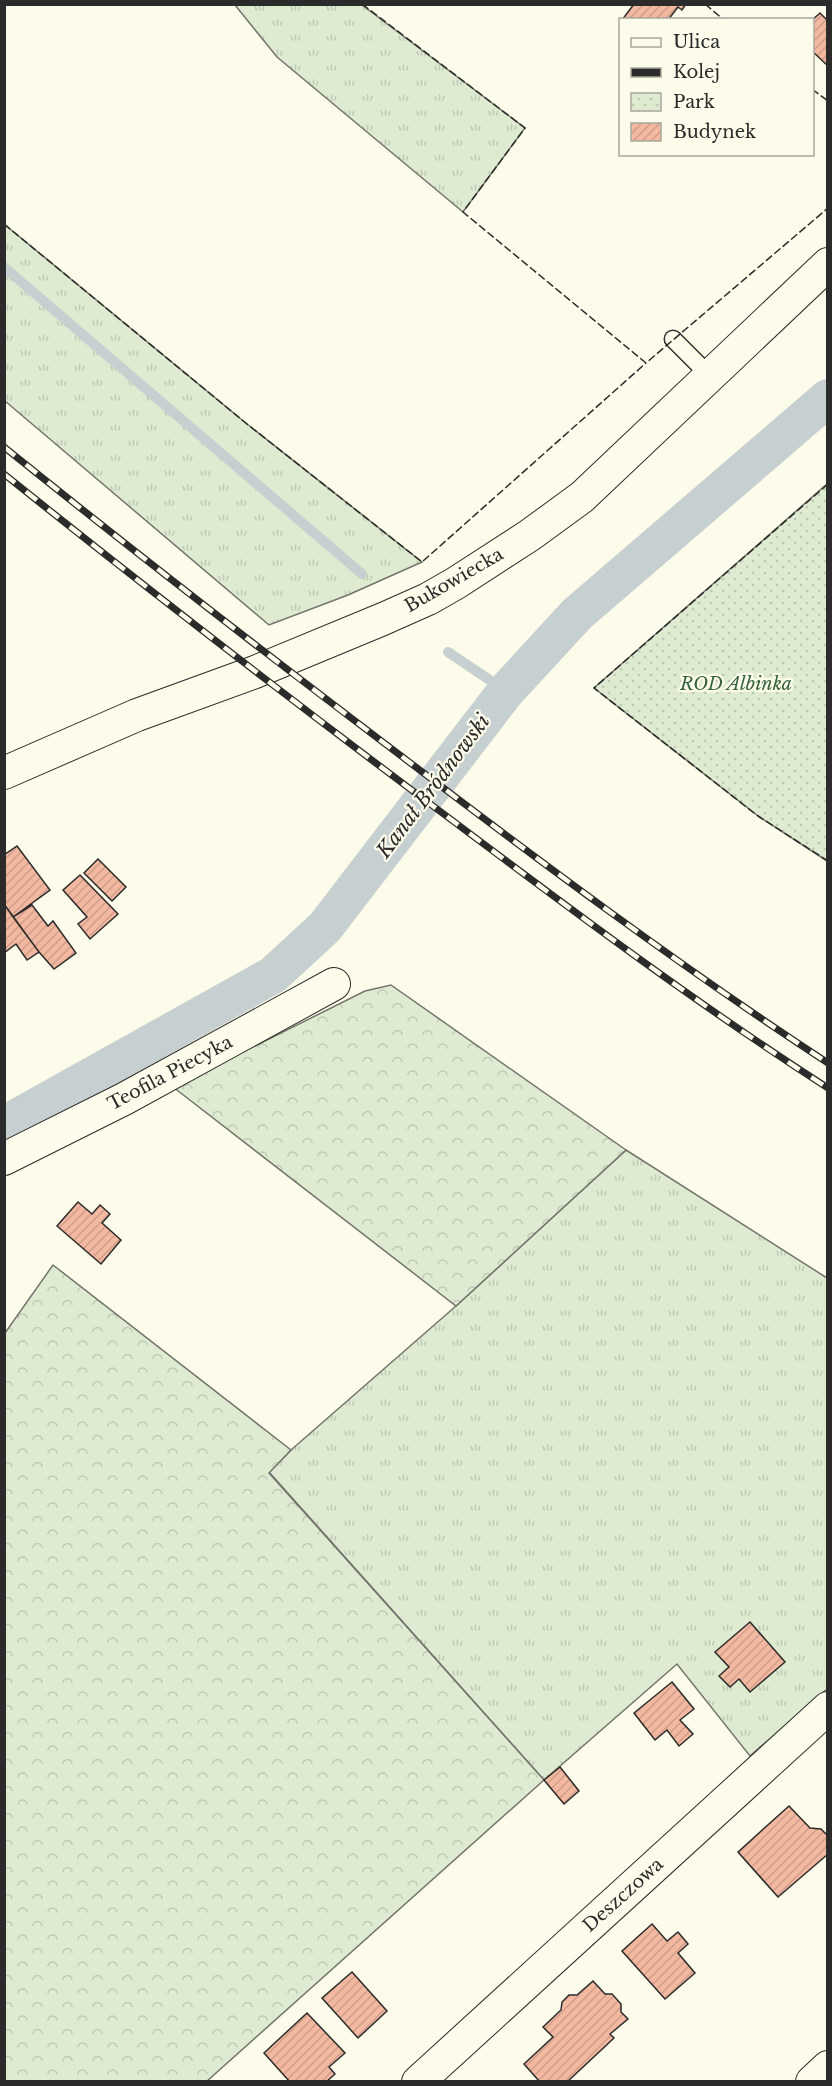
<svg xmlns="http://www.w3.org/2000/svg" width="832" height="2086" font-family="'Libre Baskerville',serif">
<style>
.grass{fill:url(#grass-tufts);stroke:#74746e;stroke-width:1.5}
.forest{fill:url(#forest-crowns);stroke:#74746e;stroke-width:1.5}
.park{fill:url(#park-dots);stroke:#74746e;stroke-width:1.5}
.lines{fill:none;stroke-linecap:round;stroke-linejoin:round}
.stream{stroke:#c7d0d0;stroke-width:10}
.canal{stroke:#c7d0d0;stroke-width:38}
.building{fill:url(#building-hatch);stroke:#2b2b2b;stroke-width:1.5}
.service-casing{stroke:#2b2b2b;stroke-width:19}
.minor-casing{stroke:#2b2b2b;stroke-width:34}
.service{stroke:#fdfbea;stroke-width:16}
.minor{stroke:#fdfbea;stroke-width:32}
.rail-casing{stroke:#2b2b2b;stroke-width:7}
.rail{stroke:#fdfbea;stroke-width:4.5;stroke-dasharray:14;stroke-linecap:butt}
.fence{stroke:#2b2b2b;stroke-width:1.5;stroke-dasharray:8 3;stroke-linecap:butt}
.labels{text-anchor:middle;stroke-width:4.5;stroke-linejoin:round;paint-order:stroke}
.street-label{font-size:18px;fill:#2b2b2b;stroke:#fdfbea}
.park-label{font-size:18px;font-style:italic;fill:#34623c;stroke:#fdfbea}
.water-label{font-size:20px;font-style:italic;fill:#2b2b2b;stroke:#fdfbea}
</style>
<defs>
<pattern id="grass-tufts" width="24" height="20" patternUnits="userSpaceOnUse" patternTransform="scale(1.5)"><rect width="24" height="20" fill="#deebd1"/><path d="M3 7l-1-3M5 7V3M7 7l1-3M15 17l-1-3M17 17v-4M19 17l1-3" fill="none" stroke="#bfcab4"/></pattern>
<pattern id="forest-crowns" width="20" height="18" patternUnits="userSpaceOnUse" patternTransform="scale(1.5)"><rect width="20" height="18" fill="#deebd1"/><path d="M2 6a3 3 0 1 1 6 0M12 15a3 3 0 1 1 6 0" fill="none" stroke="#bfcab4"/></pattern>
<pattern id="park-dots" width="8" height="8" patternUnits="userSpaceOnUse" patternTransform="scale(1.5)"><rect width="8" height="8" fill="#deebd1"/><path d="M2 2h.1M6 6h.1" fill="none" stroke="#bfcab4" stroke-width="1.8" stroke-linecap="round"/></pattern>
<pattern id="building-hatch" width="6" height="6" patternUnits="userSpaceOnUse" patternTransform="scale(1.5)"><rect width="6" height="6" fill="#f2b8a0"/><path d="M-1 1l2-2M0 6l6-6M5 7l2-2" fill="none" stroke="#d09e8a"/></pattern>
</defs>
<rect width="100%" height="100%" fill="#fdfbea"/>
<path class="grass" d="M235,5H362L525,128L463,212L277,57Z
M4,224L247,424L422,562L348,595L269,625L5,401Z
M626,1150L827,1278V1689L750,1756L677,1664L544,1780L269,1472L291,1450L456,1306Z"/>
<path class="forest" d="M391,985L626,1150L456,1306L173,1087L365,991Z
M53,1265L291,1450L269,1473L544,1780L207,2081H5V1333Z"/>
<path class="park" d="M827,484V861L758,816L594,688Z"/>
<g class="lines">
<path class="stream" d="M4,267L362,574
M448,652L506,691"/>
<path class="canal" d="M4,1125L273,975L325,927L506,691L577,614L828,398"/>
</g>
<path class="building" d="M634,4H686L682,10L678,7L668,20H622Z
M820,13L828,21V66L812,51V20Z
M17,846L50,890L13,917L4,904V855Z
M98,859L126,887L112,901L84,873Z
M80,875L118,914L90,939L78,924L87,917L63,890Z
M4,904L39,952L27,960L16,944L4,953Z
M32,905L48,926L53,921L76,953L54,969L39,952L13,917Z
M78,1202L92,1214L100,1205L110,1214L102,1223L121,1240L101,1264L57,1226Z
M750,1622L785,1662L750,1692L739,1679L730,1687L719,1676L729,1667L715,1652Z
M672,1682L694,1709L680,1720L693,1734L679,1746L667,1730L655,1740L634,1713Z
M560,1767L579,1791L564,1804L544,1780Z
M789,1806L810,1828L821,1829L828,1836V1854L778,1897L738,1852Z
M652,1924L667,1941L678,1932L688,1944L678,1953L695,1973L665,1999L622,1951Z
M352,1972L387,2011L358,2038L322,1998Z
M593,1981L605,1994H612L621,2004V2012L628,2019L610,2034L614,2038L567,2082H540L524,2064L553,2037L543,2027L561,2010L562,2002L569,1995H577Z
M307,2013L345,2053L329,2067L335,2074L326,2082H290L264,2053Z"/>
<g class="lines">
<g class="service-casing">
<path id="service" d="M673,339L710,376"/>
</g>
<g class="minor-casing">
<path id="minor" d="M4,773L137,715L255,672L383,619L428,599L456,583L530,535L582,497L828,264
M4,1159L124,1099L334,984
M418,2082L828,1708
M812,2082L828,2067"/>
</g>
<use href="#service" class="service"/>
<use href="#minor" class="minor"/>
<g class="rail-casing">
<path id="rail" d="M4,447C132,550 261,650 392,749C534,857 678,965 828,1063
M4,474C151,592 299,706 449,818C573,911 697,1004 828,1088"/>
</g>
<use href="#rail" class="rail"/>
<path class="fence" d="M362,4L525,128L463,212L646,363L828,208
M705,4L724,20
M812,89L828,101
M4,224L247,424L422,562L646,363
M828,484L594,688L758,816L828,861"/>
</g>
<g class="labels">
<g class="street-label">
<text transform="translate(454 580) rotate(-30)" y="6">Bukowiecka</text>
<text transform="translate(170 1073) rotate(-28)" y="6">Teofila Piecyka</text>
<text transform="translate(623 1895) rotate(-42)" y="6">Deszczowa</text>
</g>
<g class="park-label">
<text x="736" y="690">ROD Albinka</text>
</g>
<g class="water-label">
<text transform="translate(433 786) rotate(-53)" y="7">Kanał Bródnowski</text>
</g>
</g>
<rect width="832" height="2086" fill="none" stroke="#2b2b2b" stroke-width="12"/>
<rect x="619" y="18" width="195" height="138" fill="#fdfbea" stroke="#a9a89e" stroke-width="1.5"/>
<rect x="631" y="38" width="30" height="9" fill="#fdfbea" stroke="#a9a89e" stroke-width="1.5"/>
<text x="673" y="48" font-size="18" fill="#2b2b2b">Ulica</text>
<rect x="631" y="68" width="30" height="9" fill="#2b2b2b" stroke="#a9a89e" stroke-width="1.5"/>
<text x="673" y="78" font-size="18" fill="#2b2b2b">Kolej</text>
<rect x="631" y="93" width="30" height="18" fill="url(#park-dots)" stroke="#a9a89e" stroke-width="1.5"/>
<text x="673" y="108" font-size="18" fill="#2b2b2b">Park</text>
<rect x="631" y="123" width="30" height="18" fill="url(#building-hatch)" stroke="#a9a89e" stroke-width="1.5"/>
<text x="673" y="138" font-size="18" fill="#2b2b2b">Budynek</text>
</svg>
